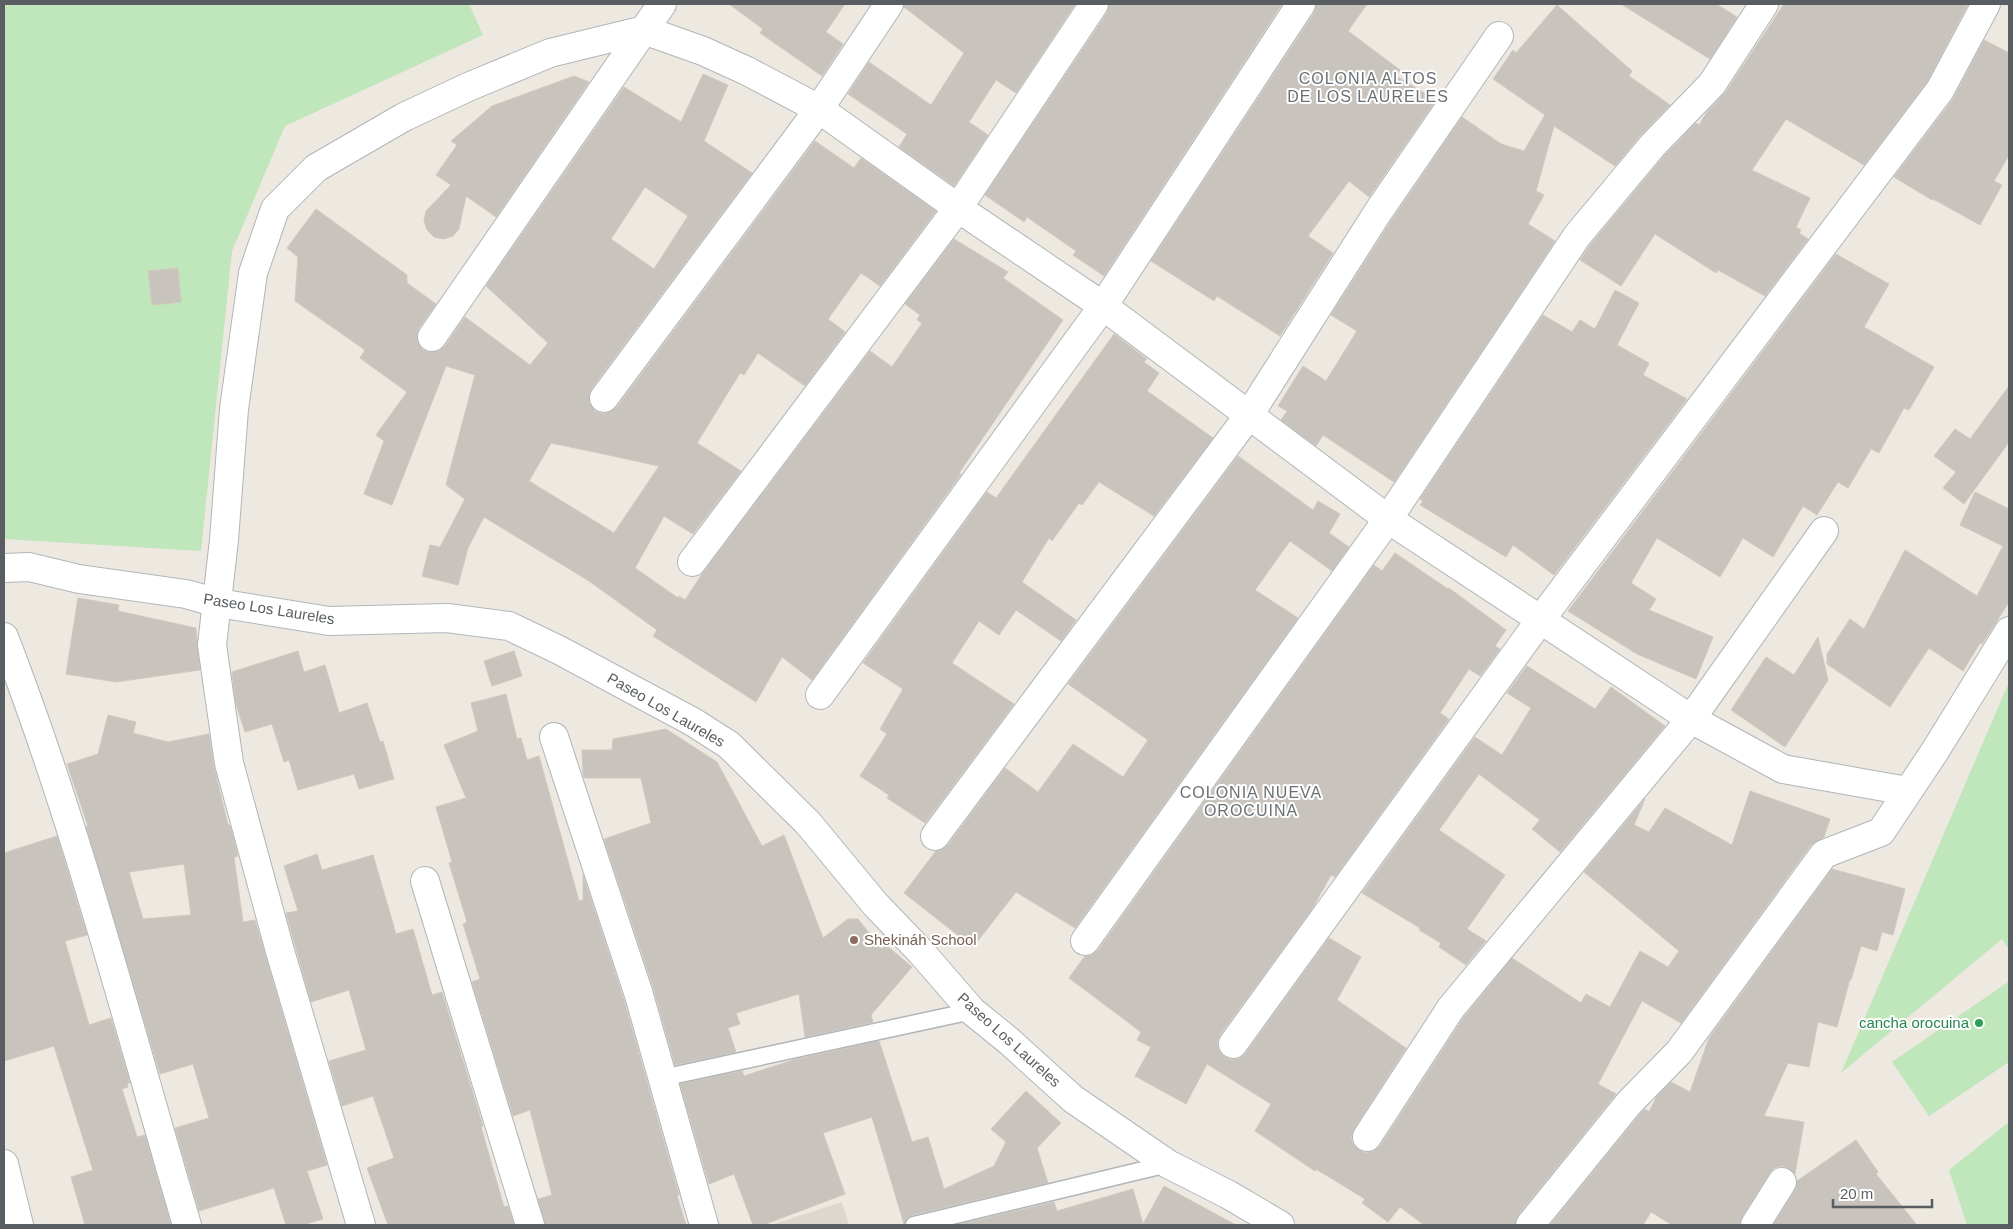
<svg xmlns="http://www.w3.org/2000/svg" width="2013" height="1229" font-family="Helvetica,sans-serif">
<style>
.education{fill:#ddd7cf}
.green{fill:#c0e6bb}
.building{fill:#c8c3bd;stroke:#d1c9be;fill-rule:evenodd}
.lines{fill:none;stroke-linecap:round;stroke-linejoin:round}
.lane-casing{stroke:#b1b5b9;stroke-width:19}
.street-casing{stroke:#b1b5b9;stroke-width:30}
.secondary-casing{stroke:#b2b7bc;stroke-width:30}
.lane{stroke:#fff;stroke-width:16}
.street{stroke:#fff;stroke-width:28}
.secondary{stroke:#fff;stroke-width:28}
.education-dot{fill:#8d6e63;stroke:#fff;stroke-width:2}
.leisure-dot{fill:#2e9e5b;stroke:#fff;stroke-width:2}
.labels{text-anchor:middle;stroke-width:4;stroke-linejoin:round;paint-order:stroke}
.street-label{font-size:15px;fill:#595e62;stroke:#fff}
.education-label{font-size:15px;fill:#785e54;stroke:#fff;text-anchor:start}
.leisure-label{font-size:15px;fill:#27864d;stroke:#fff;text-anchor:end}
.neighbourhood-label{font-size:16px;letter-spacing:1px;fill:#6a7074;stroke:#fff}
</style>
<rect width="100%" height="100%" fill="#ede8e0"/>
<path class="education" d="M842,1202L849,1225H771Z"/>
<path class="green" d="M4,4H469L483,35L285,126L232,251L201,551L4,539Z
M2009,682V950L2002,939L1841,1073Z
M2008,982L2009,1062L1929,1116L1892,1062Z
M2009,1122V1225H1967L1949,1170Z"/>
<path class="building" d="M729,4H845L826,32L843,44L822,76L760,33L763,29Z
M904,4H1075L1016,93L996,80L969,122L988,135L954,186L899,147L907,134L848,94L869,62L931,105L964,53L904,7Z
M1109,4H1282L1104,276L1073,255L1076,251L1027,217L1024,222L985,195L1107,13Z
M1316,4H1367L1348,31L1400,70L1396,76L1436,100L1369,197L1349,181L1308,236L1333,253L1280,336L1217,296L1214,301L1151,261L1314,13Z
M1621,4H1716L1737,17L1710,59Z
M1784,4H1968L1927,82L1864,165L1786,119L1752,170L1810,198L1796,227L1801,230L1799,233L1808,239L1765,296L1718,270L1716,273L1655,234L1621,286L1580,260L1590,245L1664,156L1696,123L1699,125L1707,112L1725,93Z
M1557,5L1632,71L1629,76L1670,105L1640,136L1615,166L1554,126L1536,191L1544,195L1528,224L1555,241L1394,482L1323,435L1316,446L1281,420L1287,411L1278,406L1303,366L1326,381L1357,331L1331,315L1391,221L1462,117L1501,144L1524,151L1545,115L1493,79L1513,50L1516,53Z
M1984,40L2009,53V155L1994,181L2002,185L1980,225L1933,199L1932,200L1894,177L1953,99Z
M703,74L728,85L704,141L752,173L591,389L589,396L590,404L595,411L603,414L610,412L617,407L815,141L854,168L861,158L936,211L880,286L861,273L828,319L845,332L805,386L758,353L744,375L740,373L697,443L741,471L693,534L664,516L635,568L678,598L679,596L685,600L702,574L870,351L892,367L922,323L917,320L920,315L905,304L954,239L1008,272L1003,278L1063,320L959,473L961,474L812,680L782,657L756,702L653,636L657,630L589,581L484,517L468,548L458,585L422,576L430,545L440,547L465,499L446,485L475,375L446,366L392,505L364,494L384,441L376,435L407,392L360,358L365,350L295,301L298,257L287,248L316,209L407,275V283L436,304L419,328L417,335L418,343L423,350L430,352L439,351L445,346L465,317L530,365L548,343L486,286L624,87L681,122ZM645,187L688,216L654,269L611,239ZM551,443L599,453L659,466L614,533L529,481Z
M574,76L589,82L496,217L466,196L459,229L453,236L444,239L434,237L427,230L424,221L426,211L451,185L436,175L457,145L451,141L492,106Z
M1836,254L1889,284L1864,327L1934,367L1909,410L1904,408L1879,453L1871,449L1848,488L1838,482L1817,515L1803,506L1773,557L1743,538L1720,577L1657,538L1631,583L1656,599L1649,610L1713,637L1696,679L1637,654L1568,611Z
M178,268L181,302L152,305L148,271Z
M1615,290L1639,303L1617,345L1649,363L1643,375L1687,399L1554,575L1513,545L1506,557L1420,505L1423,501L1420,499L1543,315L1572,332L1580,320L1595,329Z
M1114,334L1147,359L1144,362L1159,373L1147,391L1213,438L1154,516L1099,482L1082,505L1079,503L1052,541L1049,538L1022,582L1076,620L1061,641L1016,610L999,635L979,621L952,663L1014,704L925,823L887,798L889,795L860,776L887,734L880,729L903,689L863,663L987,492L996,498Z
M2009,386V442L1964,504L1943,488L1956,472L1934,456L1955,429L1970,439Z
M1238,456L1313,510L1318,501L1340,514L1329,533L1349,547L1332,571L1290,541L1255,590L1298,618L1075,928L1016,892L973,947L904,893L936,851L942,850L948,845L1005,768L1038,792L1073,744L1123,777L1148,740L1068,684Z
M1975,492L2009,509V602L1982,644L1980,643L1963,671L1929,648L1890,707L1827,664V654L1850,619L1864,629L1905,550L1977,596L2003,546L1960,525Z
M1395,553L1448,589L1449,588L1506,630L1495,646L1500,649L1480,676L1469,669L1440,713L1449,719L1335,877L1331,875L1312,909L1220,1035L1217,1043L1219,1051L1224,1057L1232,1060L1240,1058L1245,1054L1329,938L1361,957L1337,1000L1406,1048L1354,1129L1351,1136L1353,1144L1359,1150L1366,1153L1374,1151L1380,1146L1464,1017L1512,958L1581,1003L1586,994L1610,1007L1640,951L1668,967L1679,951L1584,872L1645,799L1634,825L1649,832L1665,808L1732,845L1750,791L1830,819L1824,837L1811,845L1681,1023L1642,1001L1598,1084L1616,1094L1518,1215L1515,1225H1424L1400,1207L1388,1222L1362,1203L1365,1199L1316,1169L1315,1171L1255,1131L1271,1104L1207,1064L1186,1104L1135,1076L1151,1047L1137,1040L1141,1032L1069,978L1085,956L1092,955L1098,950L1374,565L1382,571Z
M78,598L119,605L118,611L196,628L200,670L116,682L66,674Z
M1818,637L1828,680L1785,747L1731,710L1766,657L1794,675Z
M298,651L304,672L325,665L339,713L367,703L380,742L383,741L394,779L359,789L354,774L298,790L289,760L284,762L272,724L245,732L236,704L232,672Z
M514,651L522,676L492,686L484,661Z
M1527,666L1595,709L1611,687L1665,726L1560,852L1532,829L1540,820L1479,774L1439,830L1505,875L1467,929L1486,941L1466,965L1439,947L1441,943L1419,930L1420,928L1362,893L1475,737L1502,755L1531,708L1507,693Z
M506,694L517,739L521,738L527,760L539,756L579,901L583,900V875L624,1000L679,1195L677,1196L686,1225H545L538,1199L552,1195L530,1110L513,1116L472,982L480,979L463,924L467,922L449,863L452,862L436,807L466,798L444,745L478,731L471,703Z
M108,715L136,722L133,733L168,742L209,734L214,767L228,825H230L238,856L234,857L243,922L255,920L327,1165L307,1171L323,1219L303,1225H286L274,1188L199,1211L175,1128L209,1118L193,1064L160,1074L86,827L88,826L67,764L98,754ZM184,864L191,915L143,919L129,872Z
M666,729L717,762L762,846L784,835L823,938L848,919H858L882,949L886,945L912,967L871,1015L873,1022L805,1037L799,994L736,1013L740,1024L728,1028L736,1052L675,1065L654,990L604,839L651,823L641,778H584L583,774L582,750H612L613,739Z
M57,836L87,935L65,941L89,1025L111,1018L130,1083H127L128,1087L122,1089L137,1137L145,1135L171,1225H85L71,1177L93,1170L54,1046L4,1061V853Z
M317,854L322,870L373,855L396,934L413,929L432,995L442,992L483,1126L481,1127L504,1207L508,1206L514,1225H388L367,1168L394,1158L373,1096L342,1106L329,1061L366,1050L349,990L311,1002L286,913L298,911L284,866Z
M1832,869L1905,889L1893,935L1882,932L1877,951L1861,946L1851,980L1850,979L1837,1027L1818,1022L1809,1067L1788,1063L1764,1116L1804,1122L1795,1174L1790,1169L1783,1166L1774,1168L1769,1174L1742,1217L1740,1225H1672L1651,1212L1643,1225H1550L1641,1113L1645,1109L1649,1112L1657,1096L1671,1082L1690,1092L1709,1038Z
M879,1041L912,1142L928,1137L944,1189L994,1166L1006,1142L991,1129L1026,1091L1061,1123L1037,1148L1048,1183L912,1215L907,1218L904,1224L872,1117L823,1133L845,1194L763,1225H753L734,1174L709,1184L680,1084L742,1071L744,1076L793,1060Z
M1856,1140L1878,1172L1876,1174L1917,1225H1773L1795,1190L1797,1181Z
M1164,1186L1236,1225H956L1054,1202L1057,1211L1133,1189L1143,1224Z"/>
<g class="lines">
<g class="lane-casing">
<path id="lane" d="M662,1078L972,1011
M914,1225L1168,1164"/>
</g>
<g class="street-casing">
<path id="street" d="M432,337L662,4
M604,398L819,109L889,4
M692,562L958,208L1094,4
M4,637C78,828 129,1029 187,1225
M820,695L1103,306L1301,4
M554,737L639,995L704,1225
M935,836L1249,415L1378,212L1499,36
M425,881L530,1225
M1085,941L1388,519L1577,236L1652,146L1712,84L1764,4
M1233,1044L1541,619L1940,90L1986,4
M1367,1137L1451,1008L1691,719L1824,531
M4,1164L19,1225
M361,1225L280,951L229,763L212,645L224,540L234,409L253,273L275,209L316,168L404,117L468,87L550,53L644,30L703,51L747,71L819,109L958,208L1103,306L1388,519L1691,719L1783,769L1907,791
M1530,1225L1629,1103L1679,1052L1824,854L1881,832L1935,751L2009,631
M1755,1225L1782,1182"/>
</g>
<g class="secondary-casing">
<path id="secondary" d="M4,568L29,567L79,579L186,594L218,603L329,621L447,618L509,626L559,650L693,722L729,745L808,823L875,904L921,952L972,1011L1009,1041L1073,1099L1168,1164L1229,1195L1280,1225"/>
</g>
<use href="#lane" class="lane"/>
<use href="#street" class="street"/>
<use href="#secondary" class="secondary"/>
</g>
<circle class="education-dot" cx="854" cy="940" r="5"/>
<circle class="leisure-dot" cx="1979" cy="1023" r="5"/>
<g class="labels">
<g class="street-label">
<text transform="translate(269 609) rotate(9)" y="5">Paseo Los Laureles</text>
<text transform="translate(666 710) rotate(30)" y="5">Paseo Los Laureles</text>
<text transform="translate(1009 1040) rotate(42)" y="5">Paseo Los Laureles</text>
</g>
<g class="education-label">
<text x="864" y="945">Shekináh School</text>
</g>
<g class="leisure-label">
<text x="1969" y="1028">cancha orocuina</text>
</g>
<g class="neighbourhood-label">
<text x="1368" y="84">COLONIA ALTOS<tspan x="1368" dy="18">DE LOS LAURELES</tspan></text>
<text x="1251" y="798">COLONIA NUEVA<tspan x="1251" dy="18">OROCUINA</tspan></text>
</g>
</g>
<rect width="2013" height="1229" fill="none" stroke="#595e62" stroke-width="10"/>
<path d="M1833 1199v8h99v-8" fill="none" stroke="#595e62" stroke-width="2.5"/>
<text x="1840" y="1199" font-size="15" fill="#595e62" stroke="#ffffff" stroke-width="4" paint-order="stroke">20 m</text>
</svg>
